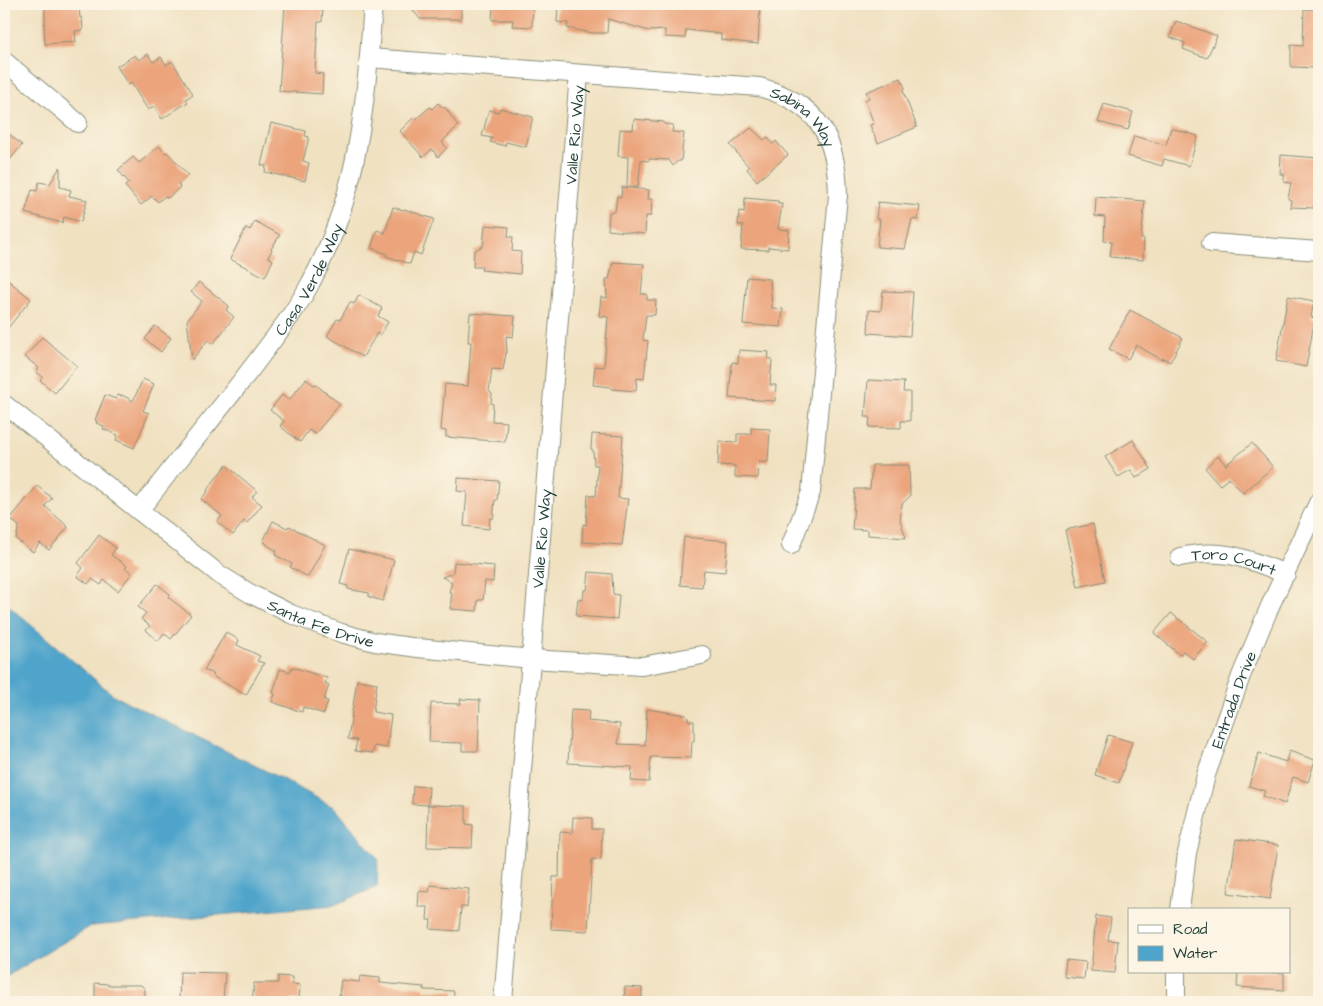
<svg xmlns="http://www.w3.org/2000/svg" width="1323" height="1006" font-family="'Architects Daughter',sans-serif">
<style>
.water{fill:#4fa4cb;stroke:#377080}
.building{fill:#eba47b}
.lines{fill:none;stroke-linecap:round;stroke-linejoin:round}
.minor-casing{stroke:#888f7a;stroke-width:20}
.minor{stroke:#fff;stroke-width:18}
.labels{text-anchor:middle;stroke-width:4.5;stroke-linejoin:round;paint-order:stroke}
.street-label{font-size:16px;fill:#1f3d34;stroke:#fcf5e5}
</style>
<rect width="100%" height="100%" fill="#fcf5e5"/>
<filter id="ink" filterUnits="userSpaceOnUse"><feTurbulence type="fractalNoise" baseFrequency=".02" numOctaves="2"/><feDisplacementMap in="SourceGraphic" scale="10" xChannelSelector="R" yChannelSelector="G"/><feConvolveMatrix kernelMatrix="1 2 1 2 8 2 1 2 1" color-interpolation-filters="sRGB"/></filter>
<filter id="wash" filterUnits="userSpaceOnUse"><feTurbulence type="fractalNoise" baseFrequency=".0096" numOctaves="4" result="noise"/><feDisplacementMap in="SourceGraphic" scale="20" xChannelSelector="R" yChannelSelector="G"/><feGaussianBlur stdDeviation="1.12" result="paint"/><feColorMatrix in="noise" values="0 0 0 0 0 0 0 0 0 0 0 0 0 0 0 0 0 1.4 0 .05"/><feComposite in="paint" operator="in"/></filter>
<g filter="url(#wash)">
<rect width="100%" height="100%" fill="#f0e1c1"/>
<path class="water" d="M4,602L113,695L284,780L335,808L378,859L377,887L334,905L91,926L4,978Z"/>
<g id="blocks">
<path class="building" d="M45,4H73V6H79L80,18L82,17L83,30L75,31L76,42L45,44L44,25L45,22Z
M285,4H320V7H323L322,22H318L315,73L323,74L322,94L279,91Z
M408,4H461V19H420Z
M493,4H533L532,27L512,26L513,20H492Z
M558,4H743V7L760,9L758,44L721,40V34L686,30L685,38L665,37V30L649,31L608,19L607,33H592L567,28L568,23L557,22Z
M1304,9L1319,10V68L1291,67V45L1303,46Z
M1176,21L1217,36L1207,58L1183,49L1185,43L1170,37Z
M148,54L153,62L161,57L166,65L172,61L193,94L186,99L188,102L162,119L154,106L148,110L131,83L128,85L117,66L135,55L139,60Z
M901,78L905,88L903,91L917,127L878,143L870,125L874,124L865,100L869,98L866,92Z
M438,103L443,108L445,107L458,126L442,142L447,148L438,157L432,149L423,157L400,131L414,117L416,119L430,107L432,109Z
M1104,104L1133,112L1128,130L1098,122Z
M500,108L533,117L526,147L506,142L505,146L490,142L492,138L482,136L489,110L498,112Z
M634,119L664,122V124L673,125L672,132L684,133L681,161H678L673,166L669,160L650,159L648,161L641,160L638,187H627L628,157L618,156L620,129L633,130Z
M271,123L306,131L305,136L309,137L303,161L309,163L305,181L265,172L266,166L261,165Z
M751,128L764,140L767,137L773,144L776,141L788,155L757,181L747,169L749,167L730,145Z
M1171,128L1198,136L1189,166L1164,159L1162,166L1128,156L1134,136L1166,145Z
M4,130L22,145L4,167Z
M159,146L165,153L167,152L188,175L178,184L180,187L168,198L165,196L158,202L152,196L141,205L125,186L129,183L118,170L133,157L139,163Z
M1281,155L1319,158V176H1316L1314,208L1290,207L1291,200L1288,199L1291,183L1284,182V174H1280Z
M60,167V187L71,190L69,196L87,200L81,222L64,217L62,223L25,213L32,190L37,191L39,182L50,184Z
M622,187L649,190L648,199H652L651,216H646L645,234L608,230L609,212H615L617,196L621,197Z
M1096,197L1145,201L1141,239H1144L1143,260L1110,257L1112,242L1104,241L1105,217L1095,216Z
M745,198L778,201V204H782L778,229L789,230L788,249L768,247V250L741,249L743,225H738L739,211L744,212Z
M878,202L920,206L918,220L912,219L905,249L877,247L880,219H876Z
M393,207L403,210L404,209L434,219L421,255L414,252L410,264L386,256L387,254L371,248L377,230L385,233Z
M255,221L280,235L271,249L272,250L268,257L273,260L265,277L230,259L246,228L250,230Z
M485,225L509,227L508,237H513L512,251L521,252L520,274L481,270L482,267H473L474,251L483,246Z
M613,262L644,264L641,294H647V300H656L655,315H646L643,340L648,341L644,379L637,378L636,391L611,389V387L593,385L595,366L604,367L608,317L599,316L601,297L607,298L606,279H609Z
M4,277L31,299L4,333Z
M747,277L770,279L772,308L783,309L781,327L743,324Z
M199,282L229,306L226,310L234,317L213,344L208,340L192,360L187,320L202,301L191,292Z
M883,291L913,292L910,336L868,333L869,310L881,311Z
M359,295L382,308L378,316L388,322L380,335L377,333L363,357L327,336L337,319L340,320L350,302L354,304Z
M1288,296L1314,301L1311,317L1315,318L1306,367L1276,361Z
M1130,310L1183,338L1170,362L1163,358L1162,360L1136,345L1128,359L1109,349Z
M470,313L515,316L513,337L506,336L507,353H506L503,370L492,369L489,391L492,394L491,403L493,404L492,421L507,422L505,442L446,437V431L441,430L445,384L468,386L471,342H468Z
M155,326L171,338L161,352L145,339Z
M42,337L77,366L55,393L40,380L43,377L36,372L39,368L25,357Z
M739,350L769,352L768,359H772L770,385H776L775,401L729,398L732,362L738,363Z
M143,379L154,384L143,411L149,413L134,448L116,440L118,435L103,429L104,426L96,423L97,421L95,420L105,395L116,399L117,395L122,396V395L133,401Z
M306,379L314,385L315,384L340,404L315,434L309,430L300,442L280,426L284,421L270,410L282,395L289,400Z
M868,380L904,382L903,392H910V421H901V428L869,427L870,417H865Z
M751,428L770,429L768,462H759L758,478L735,477V466L718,465L719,441L737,442V434H751Z
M592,434L623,436L618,498L628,499L622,545L582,542L583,524L586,525L588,495L596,496L598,465H594L593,450L591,449Z
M1133,440L1151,469L1136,478L1131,470L1118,477L1105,457Z
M1252,443L1273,467L1243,493L1229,478L1220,485L1205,468L1218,456L1226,465Z
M226,465L257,491L252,497L262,505L247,523L244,521L233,535L217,522L222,516L201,499L208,491L207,490Z
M872,465H909L910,496L902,504L900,520L906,538L868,535V530L852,529L855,489H870Z
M458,478L499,481L497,500H495L493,519L490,518L489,529L464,526L467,492L457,491Z
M37,486L52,498L45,506L68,527L49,550L40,543L33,552L16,539L19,526L10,519Z
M273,521L287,528L289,526L325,545L308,577L290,567L292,564L275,555L277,551L266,544V543L263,541Z
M1093,524L1105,581L1078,587L1065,530Z
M99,535L116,548L111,555L127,566L125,568L132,573L118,591L104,580L101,585L92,579L88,584L77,576L83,568L78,563Z
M684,537L728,541L725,572L704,570L702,587L680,585Z
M349,549L394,560L383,601L369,597V593L348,589V586L340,584Z
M454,562L494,566L493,582L485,581L483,600H478L477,611L450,609L452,592H449L452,582L442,577L453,573Z
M589,572L612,574L613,594L619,595L617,619L576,616L578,599L583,600L584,590H587Z
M157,584L170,594L168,597L191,615L171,639L164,633L158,641L146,630L150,626L141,619L146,613L138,607Z
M1171,613L1208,642L1193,659L1183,651L1180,655L1154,633Z
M226,632L239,640L237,645L260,656L257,661L264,663L246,695L214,677L213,674L204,670Z
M292,667L327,678L325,683L329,685L324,700L328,701L324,714L303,707L302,712L272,702L275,694L273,693L280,669L290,672Z
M357,680L377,683L373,712L391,715L387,748L374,746L373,753L355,751L357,740L348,739Z
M460,699L480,700L478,751H462V743L429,742L431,703L461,704Z
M647,709L686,715L689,721H694V741H692L691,758L651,757L649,782L631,781L632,767L568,763L571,710L589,711L588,721L620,724L618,744L645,745Z
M1108,735L1132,742L1119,783L1095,775Z
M1289,751L1315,760L1308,782L1293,777L1285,804L1263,796L1265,791L1249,786L1259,753L1286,762Z
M413,786L429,787L428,805L412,804Z
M428,805L466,806V824L473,825L472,848L427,847Z
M573,817L592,818V829H602L601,860L592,859L588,931L551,929L553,877H559L560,832L572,833Z
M1236,839L1278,845L1270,899L1228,893Z
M430,885L469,889L467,907H461L459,931L430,929L431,920H427L428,907H418L419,891L429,892Z
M1096,916L1111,918L1108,940L1118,941L1115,973L1091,971Z
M1066,960L1086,962L1084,979L1064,977Z
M180,972L225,973L223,1002H179Z
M1238,972L1284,973V990L1237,987Z
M278,976L292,977V984L300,985L299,1000L291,999L290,1002H252L254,983H278Z
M360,976L380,978V983L424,987V990L454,991L453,1002H340L341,995H339L341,980L359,982Z
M95,983L107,984V985H141L145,989L144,1002H95Z
M625,987L642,988V1002H624Z"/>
</g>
</g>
<g filter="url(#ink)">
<use href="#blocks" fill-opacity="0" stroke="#888f7a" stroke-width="1"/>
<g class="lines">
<g class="minor-casing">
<g id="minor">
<path id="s1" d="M369,58L759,87C818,103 837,137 838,195L811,492L791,545"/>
<path d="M4,61L78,123"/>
<path d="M1211,243L1319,251"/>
<path id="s2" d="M4,404L220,575L251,594L291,614L341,633L375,642L418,648L532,659L642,666L702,655"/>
<path id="s3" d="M139,511C178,459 221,409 260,357C278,333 297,309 311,282C359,195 366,100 373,4"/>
<path id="s4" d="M1180,557C1223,547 1247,559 1286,574"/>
<path id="s5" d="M1180,910L1187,853L1206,775L1241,676L1270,606L1319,501"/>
<path id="s6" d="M503,1002L579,74"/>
<path d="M1176,1002V972"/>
</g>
</g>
<use href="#minor" class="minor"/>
</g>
</g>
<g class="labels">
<g class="street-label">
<text dy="6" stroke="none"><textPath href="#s1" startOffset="446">Sabina Way</textPath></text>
<text dy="6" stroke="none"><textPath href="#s6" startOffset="870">Valle Rio Way</textPath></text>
<text dy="6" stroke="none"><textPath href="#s3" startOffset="288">Casa Verde Way</textPath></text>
<text dy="6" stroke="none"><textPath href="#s6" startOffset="465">Valle Rio Way</textPath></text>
<text dy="6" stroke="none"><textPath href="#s4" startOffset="55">Toro Court</textPath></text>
<text dy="6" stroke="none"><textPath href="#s2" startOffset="388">Santa Fe Drive</textPath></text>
<text dy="6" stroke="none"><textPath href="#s5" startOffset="218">Entrada Drive</textPath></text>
</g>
</g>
<rect width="1323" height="1006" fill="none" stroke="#fcf5e5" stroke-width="20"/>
<rect x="1128" y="908" width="162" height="65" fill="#fcf5e5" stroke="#a4ab9e"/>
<rect x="1138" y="925" width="25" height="8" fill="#ffffff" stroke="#a4ab9e"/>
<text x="1173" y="934" font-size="15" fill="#1f3d34">Road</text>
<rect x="1138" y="946" width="25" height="15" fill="#4fa4cb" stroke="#a4ab9e"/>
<text x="1173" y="958" font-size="15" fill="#1f3d34">Water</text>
</svg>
